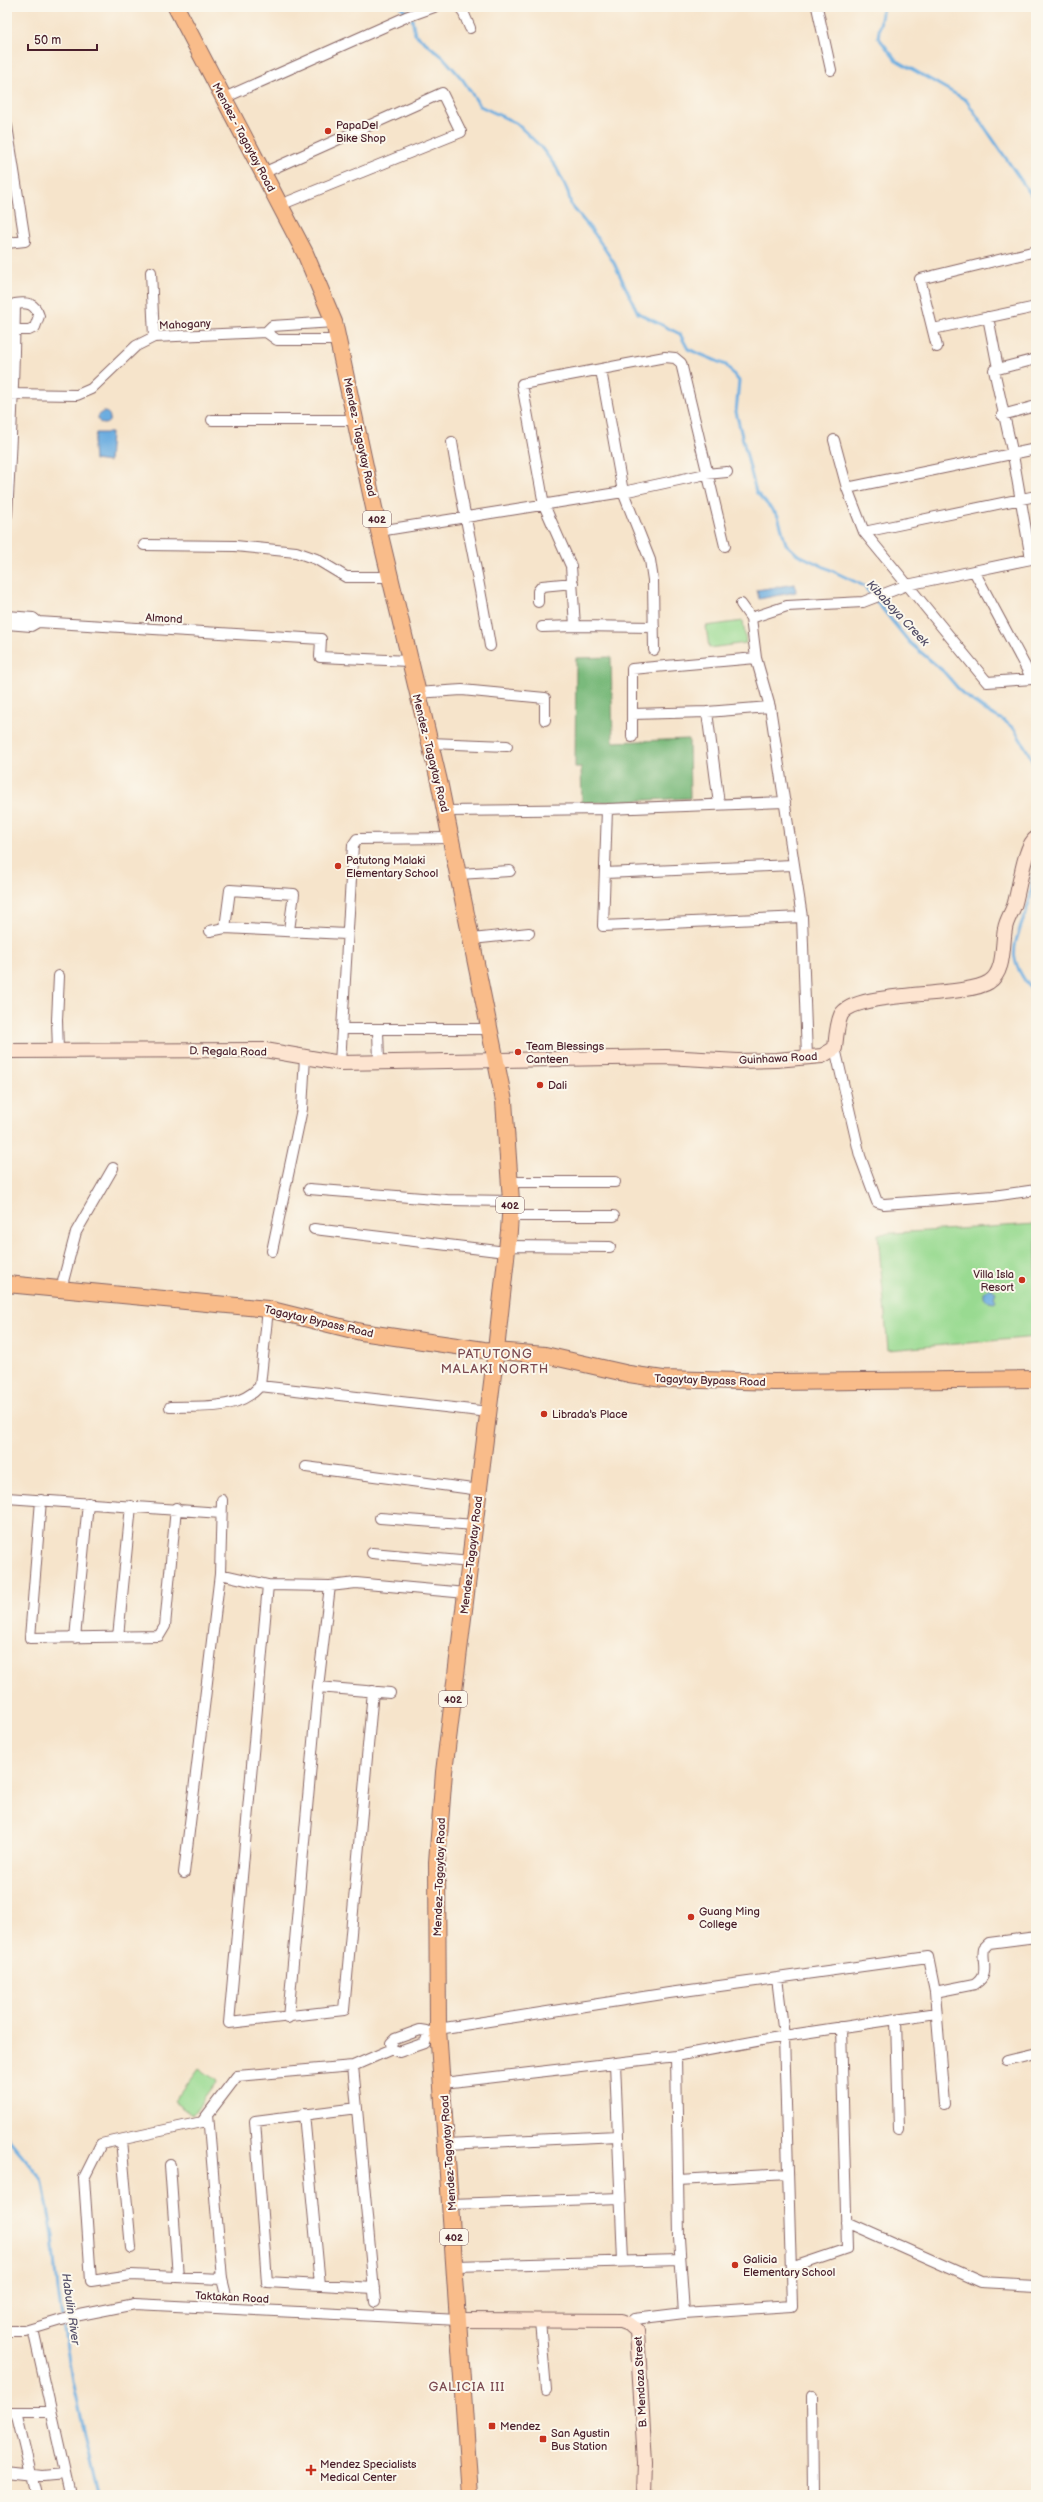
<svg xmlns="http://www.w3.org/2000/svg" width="1043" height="2502" font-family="'Balsamiq Sans',sans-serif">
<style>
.green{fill:#99da91;stroke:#727c5e}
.forest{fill:#7aba7b;stroke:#626c53}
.water{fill:#6cade0;stroke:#5b6686}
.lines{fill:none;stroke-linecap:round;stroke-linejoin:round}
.stream{stroke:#6cade0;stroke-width:3}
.street-casing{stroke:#866463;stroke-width:12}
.secondary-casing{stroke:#866463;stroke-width:16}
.primary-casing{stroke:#866463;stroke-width:18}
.street{stroke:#fff;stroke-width:10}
.secondary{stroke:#fde4d0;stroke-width:14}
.primary{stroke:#f9bc8a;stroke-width:16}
.poi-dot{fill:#c8321e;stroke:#fbf7ec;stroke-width:1.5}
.labels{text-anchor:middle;stroke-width:4;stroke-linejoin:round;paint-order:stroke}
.shield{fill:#fbf7ec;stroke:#7f6065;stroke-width:1}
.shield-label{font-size:10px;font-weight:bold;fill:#4a1f2b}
.poi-label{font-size:11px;fill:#4a1f2b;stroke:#fbf7ec;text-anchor:start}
.street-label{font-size:11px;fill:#4a1f2b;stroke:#fbf7ec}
.water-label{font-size:12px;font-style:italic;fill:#56516a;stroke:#fbf7ec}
.quarter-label{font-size:13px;letter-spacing:1px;fill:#7c4b52;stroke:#fbf7ec}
</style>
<rect width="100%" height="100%" fill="#fbf7ec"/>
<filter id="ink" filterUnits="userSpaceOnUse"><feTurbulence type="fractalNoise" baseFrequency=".025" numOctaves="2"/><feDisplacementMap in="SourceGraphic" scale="8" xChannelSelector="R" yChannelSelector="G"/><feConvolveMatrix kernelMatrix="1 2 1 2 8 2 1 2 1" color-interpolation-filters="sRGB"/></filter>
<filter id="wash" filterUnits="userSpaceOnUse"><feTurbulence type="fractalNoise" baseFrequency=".012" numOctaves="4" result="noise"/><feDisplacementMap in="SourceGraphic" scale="16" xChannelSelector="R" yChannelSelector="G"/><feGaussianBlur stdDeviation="0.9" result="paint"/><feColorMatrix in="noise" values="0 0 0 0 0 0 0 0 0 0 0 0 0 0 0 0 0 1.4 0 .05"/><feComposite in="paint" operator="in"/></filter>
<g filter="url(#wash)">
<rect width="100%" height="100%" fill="#f6e4cb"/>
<path class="green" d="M743,621L746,643L709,648L706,626Z
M1036,1224V1337L888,1350L878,1234Z
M199,2068L217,2081L192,2115L174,2102Z"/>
<path class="forest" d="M611,657L613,742L689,739L690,798L582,803L581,767H575L576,658Z"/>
<path class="water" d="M98 418a6 6 0 1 1 12 0a6 6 0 1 1-12 0Z
M96,433H111L109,462L94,460L93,447Z
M795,584L796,592L759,599L757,590Z
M990,1288L996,1292L994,1297L996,1300L994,1303L989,1302L984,1297V1292Z"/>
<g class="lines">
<path class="stream" d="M401,7L408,13
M883,7L878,37L896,60L966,100L1036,202
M412,19L415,34L443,57L463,80L480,106L516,123L540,146L556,167L568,192L571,205L594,233L614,263L638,313L680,334L688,349L726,365L739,381L736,412L756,492L778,516L786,544L797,554L864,586L910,643L943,671L963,694L988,712L1006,722L1015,730L1028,752L1036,770
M1036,862C1032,874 1033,887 1030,899C1017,946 1000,952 1036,995
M7,2137L42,2179L53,2235L58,2291L72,2381L98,2495"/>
</g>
</g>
<g filter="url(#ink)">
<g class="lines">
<g class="street-casing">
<path id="street" d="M461,7L470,28
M817,7L831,70
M224,98L406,17L434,7
M7,126L25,241L7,243
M263,173L442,93L461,132L280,205
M151,272L154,337
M988,317L998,368
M933,329L1036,307
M266,332L277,340H340
M937,347L920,279L1036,251
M601,370L623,492L650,560L653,580L654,650
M7,394L77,395L91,389L136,346L154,337L266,332L272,326L334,322
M1002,415L1036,406
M212,420H356
M834,440L847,488L864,532L987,682L1032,679L974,571
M452,442C463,511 479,578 490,646
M847,488L1036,449
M7,515C11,444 14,375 15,304C27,302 35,303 39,316L35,327L29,330H14
M379,531L623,492L706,474L727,472
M864,532L1036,496
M144,545L235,546L296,552L316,559L346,577H390
M1031,559L1013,455L994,370L1036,359
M538,602V591L542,586L573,583
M741,604L751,618
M7,616L33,618L38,622
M7,624L31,626L38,622L321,639L320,657L409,661
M575,626L654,627
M542,627L575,626L571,566L544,505L522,384L665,357L675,358L681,363L725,546
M416,693L462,690L545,698V720
M707,712L719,804
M632,714L707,712L770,707
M632,737V669L756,658
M429,743L507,746
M607,809L603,926L802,917
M445,811L607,809L785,802
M605,873L793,865
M458,874L510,871
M225,928L230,890L294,894L289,930
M210,931L225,928L346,934
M472,939L529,933
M342,1029H490
M378,1030L379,1062
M835,1048L860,1156L877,1202L884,1204L993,1196L1036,1190
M58,1051L57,1020L59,976
M807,1057L802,917L770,707L756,658L751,618L787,606L863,602L907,585L1036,558
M340,1063L353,845L357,839L451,838
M510,1182H615
M309,1189L447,1200L511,1201
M510,1216H614
M314,1229L506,1252
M507,1246L610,1247
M272,1251L302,1109L305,1057
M61,1289L76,1232L113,1168
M268,1309L260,1386L489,1412
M170,1407C201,1406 238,1411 260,1386
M306,1467L480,1490
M7,1498L221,1513
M41,1500L30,1638L159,1636L165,1626L176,1508
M380,1518L475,1525
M372,1553L471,1562
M220,1574L268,1585L330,1586L356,1583L466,1593
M268,1585L229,2023L344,2010L373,1691
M118,1637L131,1506
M75,1638L88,1503
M318,1687L390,1693
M184,1873L220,1574L222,1500
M935,1992L975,1984C991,1974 981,1963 984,1948L989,1943L1036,1937
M288,2018L318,1687L330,1586
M896,2019L899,2129
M420,2030L426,2031L428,2035L425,2043L399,2052L392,2049L391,2043L395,2039Z
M427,2033L438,2029L669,1993L928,1957L935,1992L944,2104
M676,2056L679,2238L684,2313
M1007,2060L1036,2053
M615,2063L623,2261
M353,2066L375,2302
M443,2083L676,2056L784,2036L936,2013
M357,2108L255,2121L267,2282L374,2288
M208,2114L222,2279L226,2295
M304,2114L320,2285
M121,2140L131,2248
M447,2144L618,2136
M170,2165L178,2277
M678,2180L788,2174
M451,2204L620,2198
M846,2222L981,2282L1036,2285
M455,2266L680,2260
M791,2268L847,2249L841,2027
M222,2279L131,2275L91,2281L84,2178L101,2144L202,2122L237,2076L353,2066L392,2049
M540,2321L546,2390
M629,2324L635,2319L684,2313L792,2306L784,2036L777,1978
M33,2329L70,2495
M7,2331H25L75,2316L135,2304L459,2320
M812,2396L813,2495
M7,2412H51
M16,2412L36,2495
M7,2472L43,2476L65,2474"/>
</g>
<g class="secondary-casing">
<path id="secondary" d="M7,1051L265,1050L340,1063L666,1057L738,1061L776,1060L822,1056L835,1048C836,1038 837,1024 841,1015C854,990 965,998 989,982C1005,972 1002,945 1005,929C1006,921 1011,914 1014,906C1019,892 1024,845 1036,838
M459,2320L621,2321L629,2324L637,2331L645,2462L644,2495"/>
</g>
<g class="primary-casing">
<path id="primary" d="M176,7L305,253L334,322L379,531L439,781L504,1101L511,1201L509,1231L496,1350L444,1772L437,1862L438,2029L470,2495
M7,1284L268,1309L361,1332L484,1350L545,1355L629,1374L663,1379L774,1382L1036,1379"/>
</g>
<use href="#street" class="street"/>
<use href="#secondary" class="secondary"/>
<use href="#primary" class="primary"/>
</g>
</g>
<g class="poi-dot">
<circle cx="328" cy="131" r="4"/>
<circle cx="338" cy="866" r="4"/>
<circle cx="518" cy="1052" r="4"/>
<circle cx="540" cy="1085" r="4"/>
<circle cx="1022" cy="1280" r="4"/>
<circle cx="544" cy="1414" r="4"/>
<circle cx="691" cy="1917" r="4"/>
<circle cx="735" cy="2265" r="4"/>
<rect x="488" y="2422" width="8" height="8" rx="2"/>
<rect x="539" y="2435" width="8" height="8" rx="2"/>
<path d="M309 2464h4v4h4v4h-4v4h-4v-4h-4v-4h4z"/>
</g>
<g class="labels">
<g class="shield">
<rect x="363" y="511" width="28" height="16" rx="3"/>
<rect x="496" y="1197" width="28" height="16" rx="3"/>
<rect x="439" y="1691" width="28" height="16" rx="3"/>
<rect x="440" y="2229" width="28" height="16" rx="3"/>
</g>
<g class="shield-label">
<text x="377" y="523">402</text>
<text x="510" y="1209">402</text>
<text x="453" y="1703">402</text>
<text x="454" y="2241">402</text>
</g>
<g class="poi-label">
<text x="336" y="129">PapaDel<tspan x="336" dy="13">Bike Shop</tspan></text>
<text x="346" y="864">Patutong Malaki<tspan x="346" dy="13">Elementary School</tspan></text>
<text x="526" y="1050">Team Blessings<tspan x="526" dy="13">Canteen</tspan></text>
<text x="548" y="1089">Dali</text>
<text x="1014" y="1278" text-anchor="end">Villa Isla<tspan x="1014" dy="13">Resort</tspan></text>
<text x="552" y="1418">Librada's Place</text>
<text x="699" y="1915">Guang Ming<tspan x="699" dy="13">College</tspan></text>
<text x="743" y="2263">Galicia<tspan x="743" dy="13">Elementary School</tspan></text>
<text x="500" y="2430">Mendez</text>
<text x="551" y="2437">San Agustin<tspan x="551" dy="13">Bus Station</tspan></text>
<text x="320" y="2468">Mendez Specialists<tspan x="320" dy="13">Medical Center</tspan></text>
</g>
<g class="street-label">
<text transform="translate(244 137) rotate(62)" y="4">Mendez - Tagaytay Road</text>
<text transform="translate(185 324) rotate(-3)" y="4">Mahogany</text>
<text transform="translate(360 437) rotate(78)" y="4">Mendez - Tagaytay Road</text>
<text transform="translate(164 618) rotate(3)" y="4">Almond</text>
<text transform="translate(431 753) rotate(76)" y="4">Mendez - Tagaytay Road</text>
<text transform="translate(228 1051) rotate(1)" y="4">D. Regala Road</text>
<text transform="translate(778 1058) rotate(-3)" y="4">Guinhawa Road</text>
<text transform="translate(319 1321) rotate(13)" y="4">Tagaytay Bypass Road</text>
<text transform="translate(710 1380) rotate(2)" y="4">Tagaytay Bypass Road</text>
<text transform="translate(471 1555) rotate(-83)" y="4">Mendez–Tagaytay Road</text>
<text transform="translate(439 1877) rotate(-88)" y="4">Mendez–Tagaytay Road</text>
<text transform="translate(448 2153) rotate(-94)" y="4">Mendez-Tagaytay Road</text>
<text transform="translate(232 2297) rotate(3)" y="4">Taktakan Road</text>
<text transform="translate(640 2382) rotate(-93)" y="4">B. Mendoza Street</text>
</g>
<g class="water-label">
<text transform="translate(898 613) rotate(47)" y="4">Kibabaya Creek</text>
<text transform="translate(71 2309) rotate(82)" y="4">Habulin River</text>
</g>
<g class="quarter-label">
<text x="495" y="1358">PATUTONG<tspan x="495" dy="15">MALAKI NORTH</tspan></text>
<text x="467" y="2391">GALICIA III</text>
</g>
</g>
<rect width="1043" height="2502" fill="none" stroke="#fbf7ec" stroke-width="24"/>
<path d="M28 44v6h69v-6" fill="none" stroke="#4a1f2b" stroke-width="2"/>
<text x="34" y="44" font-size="12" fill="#4a1f2b" stroke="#fbf7ec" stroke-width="3" paint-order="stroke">50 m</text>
</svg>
